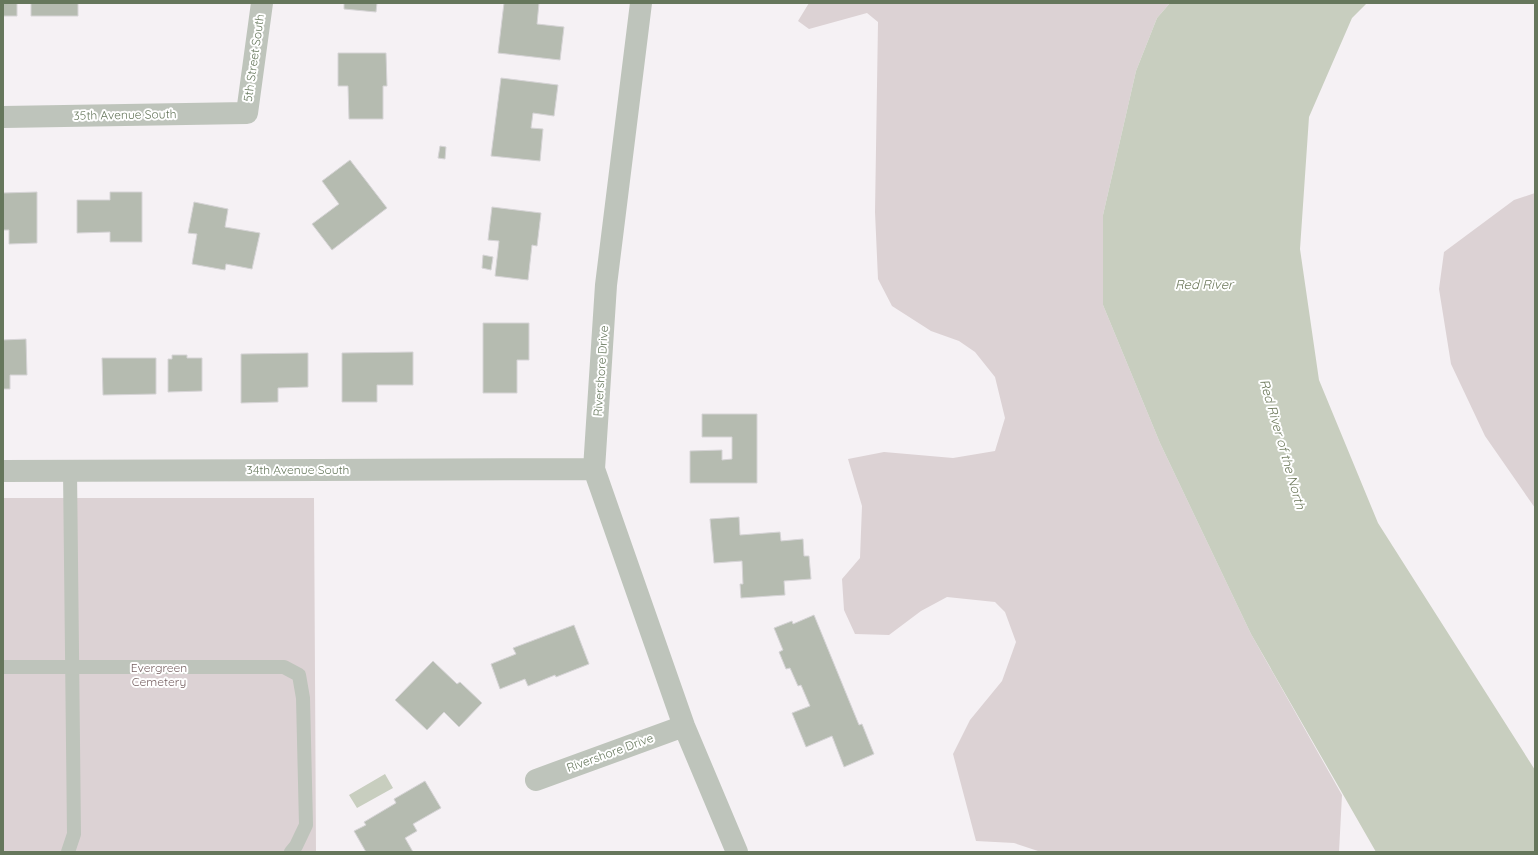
<svg xmlns="http://www.w3.org/2000/svg" width="1538" height="855" font-family="Quicksand,sans-serif">
<style>
.green{fill:#dcd2d4}
.water{fill:#c8cebf}
.building{fill:#b5bbb0;stroke:#d6d4d6}
.lines{fill:none;stroke-linecap:round;stroke-linejoin:round}
.service{stroke:#bec4bb;stroke-width:14}
.minor{stroke:#bec4bb;stroke-width:22}
.labels{text-anchor:middle;stroke-width:4;stroke-linejoin:round;paint-order:stroke}
.street-label{font-size:12px;fill:#66775c;stroke:#fff}
.park-label{font-size:12px;fill:#796364;stroke:#fff}
.water-label{font-size:13px;font-style:italic;fill:#6c785a;stroke:#fff}
</style>
<rect width="100%" height="100%" fill="#f5f1f4"/>
<path class="green" d="M809,3H1170L1157,18L1136,71L1103,215V305L1160,443L1251,634L1342,795L1339,852H1041L1014,843L976,841L953,754L970,720L1002,681L1016,642L1005,612L995,602L947,597L921,611L889,635L855,634L844,610L842,579L860,558L862,506L848,459L884,452L953,458L995,451L1005,418L995,377L975,352L959,341L931,331L892,306L878,279L875,212L878,22L867,13L809,29L798,21Z
M1535,193V508L1485,436L1451,364L1439,289L1444,252L1514,200Z
M3,498H314L316,852H3Z"/>
<path class="water" d="M1170,3H1367L1352,18L1309,117L1300,249L1319,380L1378,523L1535,770V852H1376L1251,634L1160,443L1103,305V215L1136,71L1157,18Z
M385,774L393,788L357,808L349,795Z"/>
<path class="building" d="M3,3H17V16H3Z
M31,3H78V16H31Z
M344,3H377L376,12L344,9Z
M504,3H539L537,24L564,27L560,60L498,53Z
M338,53H386L387,86H383V119H349L348,86H338Z
M501,78L558,85L554,116L533,113L531,128L543,129L540,161L491,156Z
M440,146L446,147L445,159L438,158Z
M350,160L387,208L332,250L312,224L339,204L322,181Z
M37,192V243L9,244V230H3V193Z
M110,192H142V242H110V232L77,233V200H110Z
M194,202L228,209L225,227L260,233L252,269L226,264L225,270L192,264L197,234L188,233Z
M492,207L541,213L537,246L532,245L528,280L495,276L499,241L488,240Z
M483,255L493,257L491,270L482,268Z
M483,323H529V360H517V393H483Z
M26,339L27,375H10V389H3V340Z
M413,352V385H377V402H342V353Z
M308,353V387L278,388V402L241,403V354Z
M172,355H187V358H202V391L168,392V359H172Z
M102,358H156V394L103,395Z
M702,414H757V483H690V451L722,450V460L732,459V437H702Z
M739,517L740,535L780,532L781,541L803,539L804,556H809L811,579L784,581L785,595L741,598L740,584H743L742,561L714,563L710,519Z
M814,615L859,725L862,724L874,754L844,767L832,736L806,747L792,713L810,706L801,685L798,686L790,668L786,669L779,652L783,650L774,628L792,621L793,624Z
M574,625L589,664L556,677L555,675L528,686L525,679L500,689L491,664L516,654L513,648Z
M433,661L457,684L460,682L482,703L459,727L444,712L427,730L395,700Z
M425,781L441,808L413,824L417,831L405,838L413,852H366L354,831L366,825L364,822L396,803L394,799Z"/>
<g class="lines">
<path class="service" d="M3,667H284L299,675L303,698L306,825L296,846L291,852
M68,852L74,834L70,470"/>
<path class="minor" d="M641,3L606,285L594,469L684,726L737,852
M3,117L247,113L262,3
M3,471L594,469
M536,780L684,726"/>
</g>
<g class="labels">
<g class="street-label">
<text transform="translate(254 58) rotate(-82)" y="4">5th Street South</text>
<text transform="translate(125 115) rotate(-1)" y="4">35th Avenue South</text>
<text transform="translate(601 371) rotate(-86)" y="4">Rivershore Drive</text>
<text x="298" y="474">34th Avenue South</text>
<text transform="translate(610 753) rotate(-20)" y="4">Rivershore Drive</text>
</g>
<g class="park-label">
<text x="159" y="672">Evergreen<tspan x="159" dy="14">Cemetery</tspan></text>
</g>
<g class="water-label">
<text x="1204" y="289">Red River</text>
<text transform="translate(1283 444) rotate(74)" y="5">Red River of the North</text>
</g>
</g>
<rect width="1538" height="855" fill="none" stroke="#66775c" stroke-width="8"/>
</svg>
